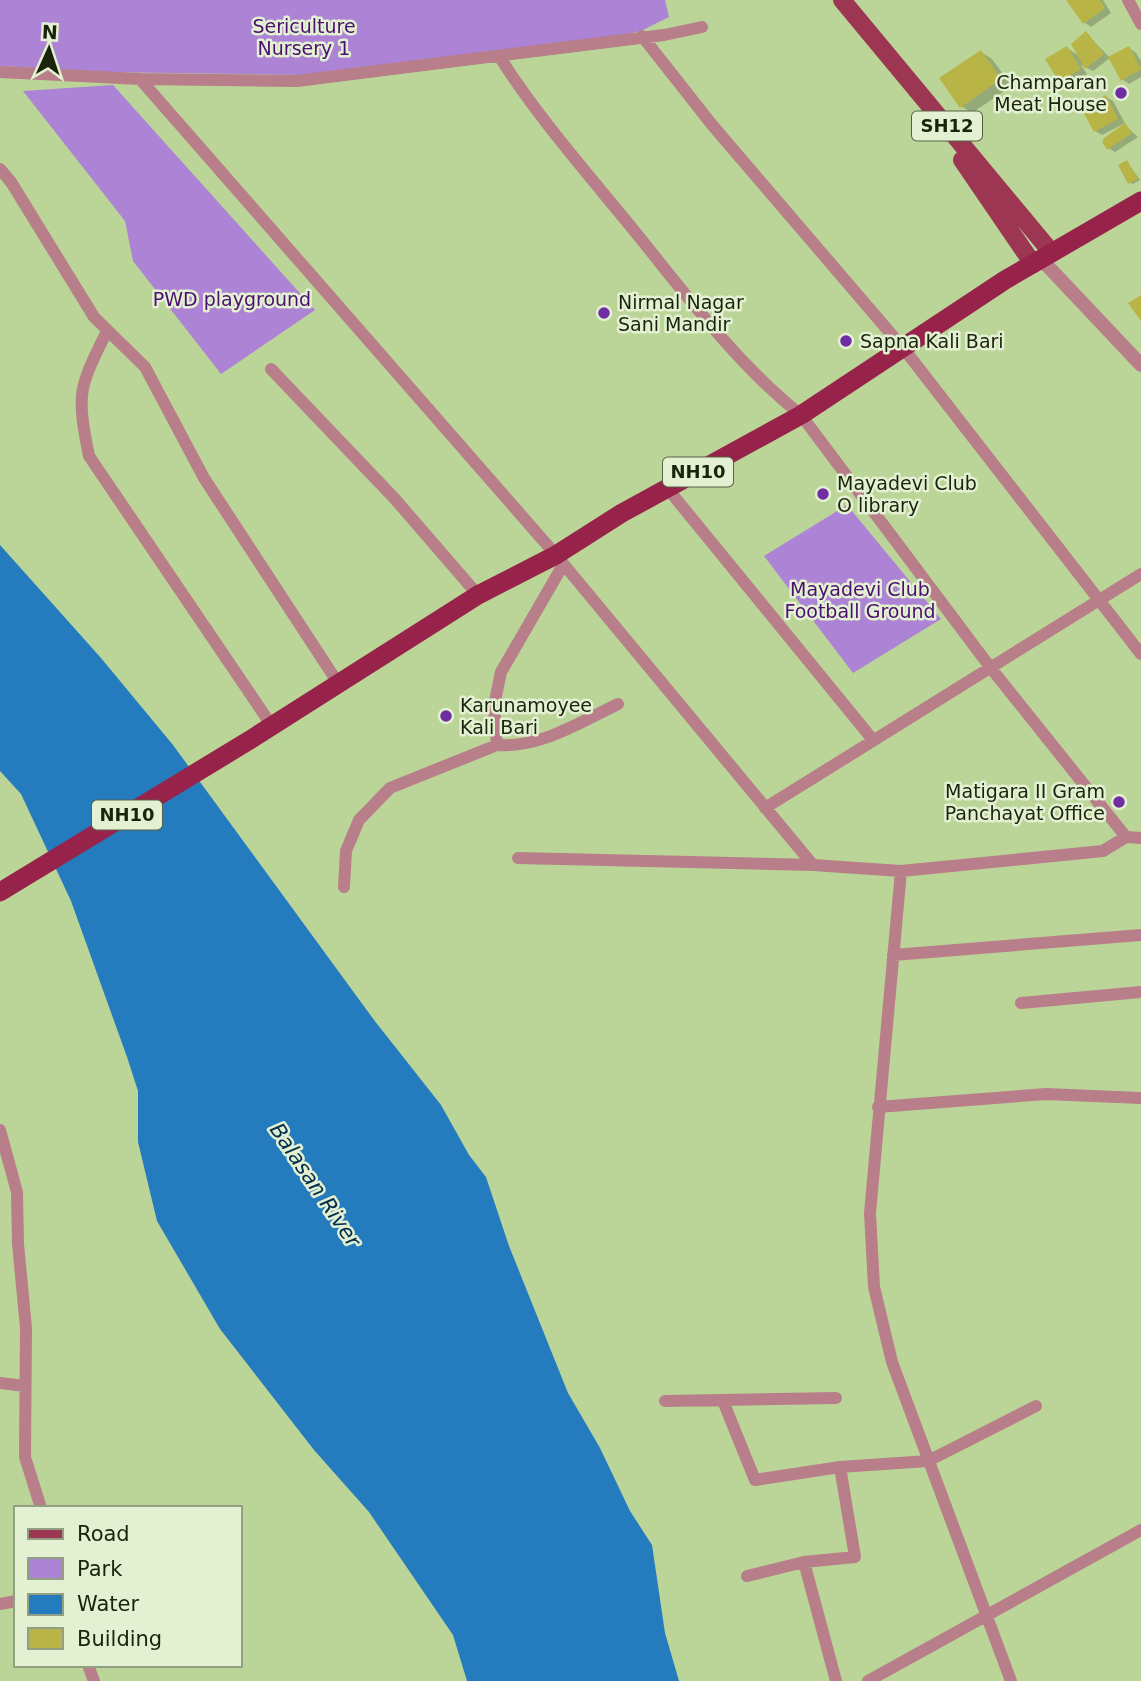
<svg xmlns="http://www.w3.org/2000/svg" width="1141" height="1681" font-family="'DejaVu Sans',sans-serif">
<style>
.green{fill:#ad83d5}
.water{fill:#247bbe}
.shadow{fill:#0003}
.building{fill:#b9b446}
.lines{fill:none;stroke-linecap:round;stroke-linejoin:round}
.minor{stroke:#b87e89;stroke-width:12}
.tertiary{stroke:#b87e89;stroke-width:14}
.primary{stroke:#9d3653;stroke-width:18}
.trunk{stroke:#97224a;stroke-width:19}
.poi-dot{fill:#6f2da1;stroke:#e3f1d2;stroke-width:2.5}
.labels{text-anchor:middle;stroke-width:5;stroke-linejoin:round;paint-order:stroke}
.shield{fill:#e3f1d2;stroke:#566247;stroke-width:2}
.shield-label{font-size:18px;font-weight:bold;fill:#1a240c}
.park-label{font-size:19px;fill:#4b0f72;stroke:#e3f1d2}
.poi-label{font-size:19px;fill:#1a240c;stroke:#e3f1d2;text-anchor:start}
.water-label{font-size:21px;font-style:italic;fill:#002c4e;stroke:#e3f1d2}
</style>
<rect width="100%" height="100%" fill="#bbd598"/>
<path class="green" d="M0,0H665L669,17L643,30L625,35L303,75L97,72L0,66Z
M113,85L315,310L221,374L133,261L125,221L23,91Z
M847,505L941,619L853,673L764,556Z"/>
<path class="water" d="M0,545L101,658L173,745L374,1020L441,1105L469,1155L486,1177L509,1246L568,1393L600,1448L630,1511L652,1545L665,1633L679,1681H467L453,1635L369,1512L314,1450L220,1329L157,1221L138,1142V1091L127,1057L71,901L21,794L0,771Z"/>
<path class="shadow" d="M1069,0H1103L1111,13L1091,27L1084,22Z
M1086,33L1110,58L1093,71L1081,65L1087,74L1067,85L1060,81L1067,48L1079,56Z
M1129,48L1136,53L1141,61V77L1129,84L1122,79Z
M981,52L992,59L1012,86L972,113L961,106Z
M1106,97L1113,101L1125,123L1102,135L1095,131Z
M1126,126L1138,137L1115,152L1108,148Z
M1127,162L1140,180L1133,184L1129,182Z"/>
<path class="building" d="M1066,0H1100L1105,8L1083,24Z
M1086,31L1104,54L1085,69L1071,44Z
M1067,46L1081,69L1059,82L1045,59Z
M1129,46L1141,69L1121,81L1108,57Z
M981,50L1001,79L960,108L939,78Z
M1106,95L1118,119L1094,132L1081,108Z
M1125,123L1132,133L1107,150L1102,142L1104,138Z
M1127,160L1138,179L1128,184L1118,165Z
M1141,295V321L1128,303Z"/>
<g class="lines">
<path class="minor" d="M1128,0L1141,24
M642,36L713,126L904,349L1141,654
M499,56C539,119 589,175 636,233C688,297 737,364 801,415L990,667L1126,837
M0,72L140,79L297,81L664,35L702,27
M140,79L556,555L813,865
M0,169L11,182L94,317L145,367L204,478L338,683
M107,331C79,388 76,392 89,456L272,726
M271,369L395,499L478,595
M668,489L873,740
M497,745C540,748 581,722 618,704
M765,808L1141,574
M518,858L813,865L901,871L1103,851L1126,837L1141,838
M901,871L870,1213L874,1287L892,1362L1011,1681
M344,887L346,851L359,820L390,788L497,745L494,706L501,672L563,565
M893,955L1141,935
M1021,1003L1141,992
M878,1107L1046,1094L1141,1098
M0,1130L17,1192L18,1244L26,1328L25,1457L41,1508
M0,1383L25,1386
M665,1401L836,1398
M723,1401L755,1480L840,1467L928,1461L1036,1406
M804,1562L836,1681
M747,1576L804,1562L855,1557L840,1467
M0,1604L16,1601
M88,1665L94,1681
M868,1681L1141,1530"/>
<path class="tertiary" d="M1041,259L1141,365"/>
<path class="primary" d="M842,0L1052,253
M962,160L1033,264"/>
<path class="trunk" d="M0,892L253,738L478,595L556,555L622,513L801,415L1005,280L1141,201"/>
</g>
<g class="poi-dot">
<circle cx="1121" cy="93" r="7"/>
<circle cx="604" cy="313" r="7"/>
<circle cx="846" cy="341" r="7"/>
<circle cx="823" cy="494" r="7"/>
<circle cx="446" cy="716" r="7"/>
<circle cx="1119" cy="802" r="7"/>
</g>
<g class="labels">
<g class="shield">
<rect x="912" y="111.5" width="70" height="29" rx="5"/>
<rect x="663" y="457.5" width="70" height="29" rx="5"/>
<rect x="92" y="800.5" width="70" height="29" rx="5"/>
</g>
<g class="shield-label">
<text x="947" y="132">SH12</text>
<text x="698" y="478">NH10</text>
<text x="127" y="821">NH10</text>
</g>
<g class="park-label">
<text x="304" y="33">Sericulture<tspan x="304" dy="22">Nursery 1</tspan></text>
<text x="232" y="306">PWD playground</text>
<text x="860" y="596">Mayadevi Club<tspan x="860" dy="22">Football Ground</tspan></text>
</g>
<g class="poi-label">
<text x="1107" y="89" text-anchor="end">Champaran<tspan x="1107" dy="22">Meat House</tspan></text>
<text x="618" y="309">Nirmal Nagar<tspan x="618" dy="22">Sani Mandir</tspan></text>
<text x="860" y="348">Sapna Kali Bari</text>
<text x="837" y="490">Mayadevi Club<tspan x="837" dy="22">O library</tspan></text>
<text x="460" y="712">Karunamoyee<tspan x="460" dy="22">Kali Bari</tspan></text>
<text x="1105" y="798" text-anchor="end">Matigara II Gram<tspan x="1105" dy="22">Panchayat Office</tspan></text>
</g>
<g class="water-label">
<text transform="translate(315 1185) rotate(56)" y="7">Balasan River</text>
</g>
</g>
<rect x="14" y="1506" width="228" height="161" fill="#e3f1d2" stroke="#939f83" stroke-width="2"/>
<rect x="28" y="1529" width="35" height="10" fill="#9d3653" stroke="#939f83" stroke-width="2"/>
<text x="77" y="1541" font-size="21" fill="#1a240c">Road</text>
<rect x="28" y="1558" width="35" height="21" fill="#ad83d5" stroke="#939f83" stroke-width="2"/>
<text x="77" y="1576" font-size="21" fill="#1a240c">Park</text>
<rect x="28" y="1594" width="35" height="21" fill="#247bbe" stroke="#939f83" stroke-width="2"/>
<text x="77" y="1611" font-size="21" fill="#1a240c">Water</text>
<rect x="28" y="1628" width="35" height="21" fill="#b9b446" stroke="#939f83" stroke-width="2"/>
<text x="77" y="1646" font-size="21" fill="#1a240c">Building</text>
<g transform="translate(49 49) rotate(3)" stroke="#e3f1d2" stroke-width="5" paint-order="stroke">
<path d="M0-5L12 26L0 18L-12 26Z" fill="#1a240c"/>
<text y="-10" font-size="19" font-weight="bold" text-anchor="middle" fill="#1a240c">N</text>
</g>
</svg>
